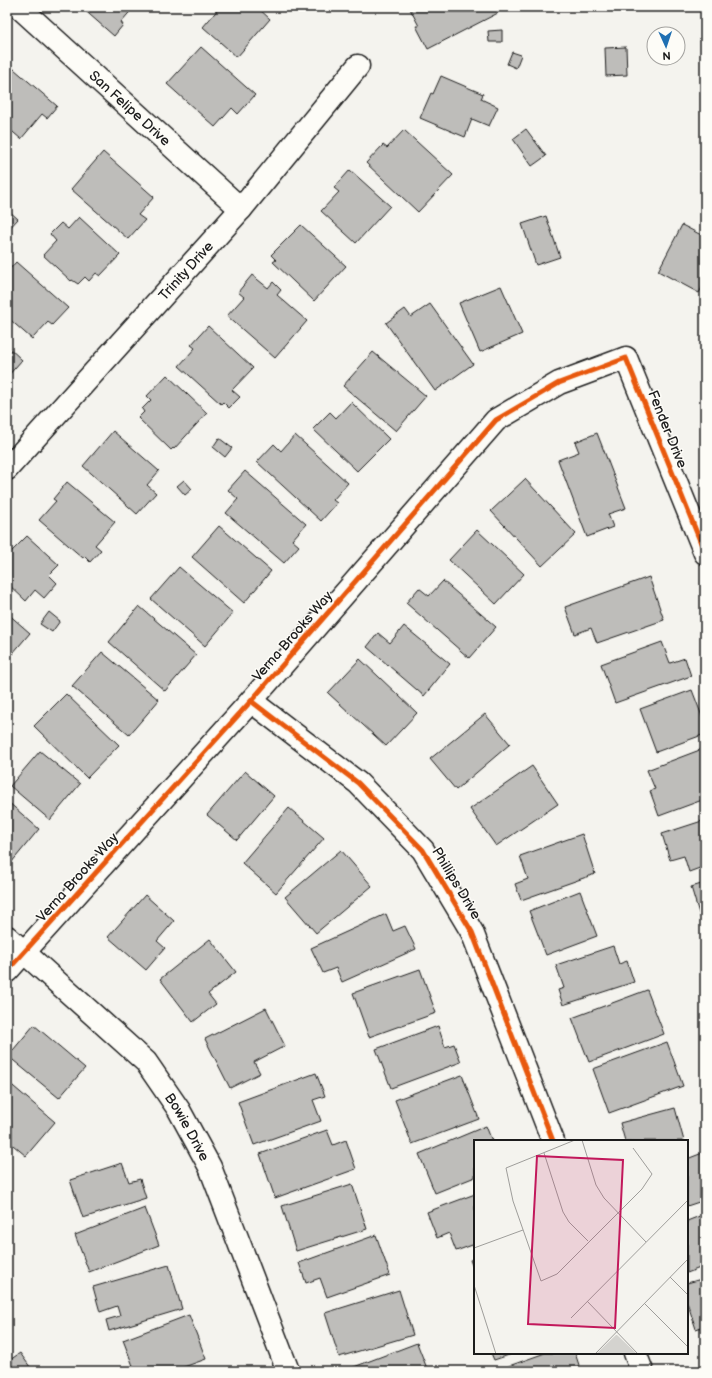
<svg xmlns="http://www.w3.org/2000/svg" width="712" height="1378" font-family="'Balsamiq Sans',sans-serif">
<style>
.building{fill:#bebdba;stroke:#1c1c1c}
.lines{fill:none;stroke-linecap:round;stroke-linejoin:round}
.minor-casing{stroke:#1c1c1c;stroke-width:25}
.minor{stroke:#fdfcf7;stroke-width:22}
.cycleway-casing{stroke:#fdfcf7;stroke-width:8}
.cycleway{stroke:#e8590c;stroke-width:5}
.labels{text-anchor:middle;stroke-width:3;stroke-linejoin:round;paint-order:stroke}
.street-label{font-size:14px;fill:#1c1c1c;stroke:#fdfcf7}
.inset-road{fill:none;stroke:#9e9d9a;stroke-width:1}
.view{fill:#c2185b;fill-opacity:0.15;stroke:#c2185b;stroke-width:2}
.inset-edge{fill:none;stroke:#1c1c1c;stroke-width:2}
</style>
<rect width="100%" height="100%" fill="#f4f3ee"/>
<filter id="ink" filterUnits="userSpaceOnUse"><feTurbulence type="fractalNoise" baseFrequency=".025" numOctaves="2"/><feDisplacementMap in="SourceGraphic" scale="8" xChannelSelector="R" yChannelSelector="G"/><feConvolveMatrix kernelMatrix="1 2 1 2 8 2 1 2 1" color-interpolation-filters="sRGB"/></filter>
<g filter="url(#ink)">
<path class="building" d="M81,7H134L121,22L123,25L114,36Z
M220,7H257L270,19L237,57L203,27Z
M409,7H495L498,13L428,49L416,26H419Z
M502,30V42H489L488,31Z
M201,47L255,95L238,114L232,108L215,127L167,84Z
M626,47L627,75L606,76L605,48Z
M512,52L521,55L516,68L507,64Z
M7,63L57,106L47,118L42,114L21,139L7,127Z
M441,76L483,94L481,99L498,107L489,126L472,119L465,137L420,118L431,93L433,94Z
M526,129L546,156L532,166L513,139Z
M404,130L453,175L418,212L366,163L383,145L387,148Z
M103,152L154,197L138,215L145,220L128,239L71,189Z
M350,170L390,206L356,243L321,211L339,192L334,188Z
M8,210L18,219L7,231V211Z
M546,216L560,257L536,265L522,224Z
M79,217L120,255L100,276L96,273L89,281L85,277L78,284L72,280L71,281L43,255L56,241L50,234L61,223L68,229Z
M301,225L346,266L314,301L273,262L276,260L271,255Z
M682,225L705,237V282L699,293L658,271Z
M16,262L68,308L52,325L48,322L32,339L7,317V272Z
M252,275L268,288L273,282L281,290L277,295L307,321L275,358L227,316L244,297L238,292Z
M501,286L522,334L480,352L459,303Z
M430,304L473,364L435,391L386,323L405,309L411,317Z
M208,326L253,368L232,390L240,397L229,408L223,402L221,404L179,366L195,348L191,345Z
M7,346L22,360L7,377Z
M373,352L426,396L396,431L343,386Z
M167,375L207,413L174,449L173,448L171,450L138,418L144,412L142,409L151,400L147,396Z
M351,402L389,439L357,471L313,429L330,412L336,418Z
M113,431L159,471L147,485L156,493L137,514L83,466Z
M597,433L626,508L608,514L613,527L587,537L558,460L579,452L575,442Z
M295,435L348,483L333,500L337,503L321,521L257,462L274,444L281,451Z
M219,438L232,448L225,457L213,447Z
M245,471L306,524L292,540L299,546L284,563L226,513L238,499L228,490Z
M525,479L576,534L542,566L491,511Z
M184,480L192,489L185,495L177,486Z
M67,482L115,522L95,545L101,550L90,562L84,556L83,558L39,520L56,501L53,499Z
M219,526L271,571L244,603L192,557Z
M477,530L524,574L496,604L449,560Z
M27,536L59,565L49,575L57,583L44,598L35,590L26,601L7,583V555L10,552V553Z
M179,567L233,613L205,646L151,599Z
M649,577L664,620L597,643L591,628L575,634L565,607Z
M443,581L496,627L469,658L406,603L419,588L429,596Z
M139,606L196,655L165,691L109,642Z
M49,612L60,621L52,632L40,624Z
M7,613L30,633L7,660Z
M404,626L450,664L424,696L367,647L378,633L390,643Z
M662,642L670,663L685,658L691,676L615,703L601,664Z
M102,652L159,700L129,735L72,686Z
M360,659L417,713L386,746L328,693Z
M692,690L705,724V734L656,752L640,709Z
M66,694L119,745L87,778L34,726Z
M485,714L510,744L456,790L430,759Z
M705,748V799L659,816L650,791L655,789L647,770Z
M40,751L80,784L50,820L10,786Z
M532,766L558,804L496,846L470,809Z
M245,771L274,796L237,840L207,815Z
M7,801L39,829L11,863L7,860Z
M289,808L324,838L276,893L242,863Z
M705,820V866L689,872L684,856L670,860L662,834Z
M582,834L595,874L521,900L515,884L528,879L520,856Z
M341,850L372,886L316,933L285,897Z
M705,883V930H704L691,887Z
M580,891L597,936L546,955L529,911Z
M145,895L174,921L157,941L165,948L146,970L108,937Z
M386,914L393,931L405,926L416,949L342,982L336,968L323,973L311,948Z
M210,939L236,972L208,994L216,1004L193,1022L160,979Z
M613,946L619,964L627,961L634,982L563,1005L558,990L564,988L556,965Z
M420,969L436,1013L369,1037L353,993Z
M647,990L664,1034L589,1062L572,1018Z
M266,1008L285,1046L254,1062L260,1073L230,1088L205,1039Z
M34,1025L85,1068L59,1098L8,1056Z
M438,1026L445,1047L454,1044L461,1062L391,1088L376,1049Z
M667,1042L683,1086L609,1113L593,1069Z
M316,1073L325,1096L313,1100L321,1121L254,1145L238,1102Z
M462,1075L479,1119L412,1144L395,1100Z
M7,1081L55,1122L26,1156L7,1140Z
M675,1108L684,1141H625L620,1123Z
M486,1126L492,1141H475V1177L435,1193L419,1154Z
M327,1130L333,1145L346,1140L356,1169L275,1198L260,1154Z
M705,1152V1200L687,1206V1159Z
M122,1163L129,1182L140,1179L146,1198L83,1218L70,1180Z
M352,1184L367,1229L296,1251L282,1206Z
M475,1194V1244L456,1251L449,1233L437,1238L427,1212Z
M145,1208L159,1245L89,1272L75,1235Z
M705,1214V1266L687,1273V1221Z
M376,1235L390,1275L327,1297L320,1278L306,1283L299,1263Z
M475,1258V1273L470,1260Z
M169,1265L182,1309L109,1331L106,1320L120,1316L117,1306L100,1312L93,1287Z
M705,1278V1326L696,1329L687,1302V1283Z
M399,1290L413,1335L339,1357L325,1313Z
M189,1315L206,1359L173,1371H135L123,1340Z
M417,1343L428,1371H346V1370Z
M20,1353L33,1371H7V1362Z
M491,1353H515L494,1360Z
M545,1353H575L581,1371H495Z"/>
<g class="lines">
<g class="minor-casing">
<g id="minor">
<path id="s1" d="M19,7L241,209"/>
<path id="s2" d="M7,469L241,209L358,66"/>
<path d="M251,701L358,783L423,850L472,932L553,1141"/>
<path id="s3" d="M7,937L146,1062L179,1110L210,1167L288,1371"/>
<path d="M7,971L251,701L496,420L559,383L626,358L705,553"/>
<path d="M635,1353L642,1371"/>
</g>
</g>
<use href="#minor" class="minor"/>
<g class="cycleway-casing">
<path id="cycleway" d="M251,701L358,783L423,850L472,932L553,1141
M7,971L251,701L496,420L559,383L626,358L705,553"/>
</g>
<use href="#cycleway" class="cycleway"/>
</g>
</g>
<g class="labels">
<g class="street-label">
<text dy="5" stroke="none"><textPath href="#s1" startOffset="150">San Felipe Drive</textPath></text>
<text dy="5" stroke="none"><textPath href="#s2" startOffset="267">Trinity Drive</textPath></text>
<text transform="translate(668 429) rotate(68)" y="5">Fender Drive</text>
<text transform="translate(292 636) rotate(-49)" y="5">Verna Brooks Way</text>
<text transform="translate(77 877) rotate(-48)" y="5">Verna Brooks Way</text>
<text transform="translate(457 883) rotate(59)" y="5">Phillips Drive</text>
<text dy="5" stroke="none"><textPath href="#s3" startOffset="264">Bowie Drive</textPath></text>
</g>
</g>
<g transform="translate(474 1140)">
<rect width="214" height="214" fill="#f4f3ee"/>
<path d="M142,195H143L163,214H122Z" fill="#d4d3cf"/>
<path class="inset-road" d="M101,0L32,28L39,61L67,141L83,134L168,49L178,34L159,8M108,0L122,45L130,58L172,102M70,13L89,72L95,82L114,101M0,108L49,90M196,137L214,155M0,145L22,214M113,161L164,214M170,163L214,207M97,178L214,60M121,214L214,119"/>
<path class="view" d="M63,16L149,20L141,188L54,184Z"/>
<rect width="214" height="214" class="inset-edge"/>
</g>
<rect width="712" height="1378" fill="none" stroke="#fdfcf7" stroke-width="24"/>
<rect x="12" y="12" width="688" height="1354" fill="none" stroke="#1c1c1c" stroke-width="1.5" filter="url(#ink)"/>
<g transform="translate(666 46) rotate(177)"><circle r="19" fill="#fdfcf7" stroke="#a3a29f"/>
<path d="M0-3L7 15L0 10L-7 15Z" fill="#1f6fb2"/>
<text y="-6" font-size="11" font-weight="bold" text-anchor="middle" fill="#1c1c1c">N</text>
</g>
</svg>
